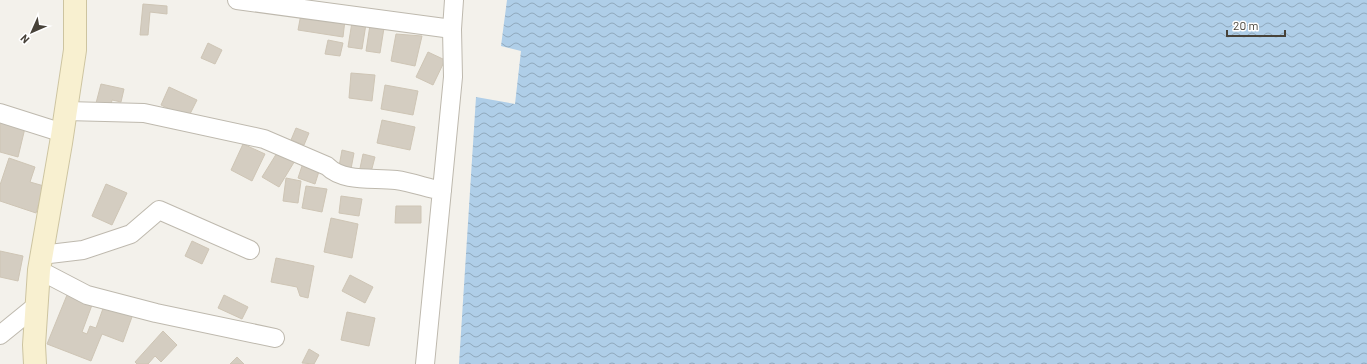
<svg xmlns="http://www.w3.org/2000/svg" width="1367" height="364" font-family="Barlow,sans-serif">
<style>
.water{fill:url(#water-waves)}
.building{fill:#d4cdc1;stroke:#cec5b5}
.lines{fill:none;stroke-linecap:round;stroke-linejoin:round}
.street-casing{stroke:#beb9ae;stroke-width:20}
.secondary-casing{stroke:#cdc4a0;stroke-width:24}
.street{stroke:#fff;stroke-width:18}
.secondary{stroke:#f8f0d0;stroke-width:22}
</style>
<defs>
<pattern id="water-waves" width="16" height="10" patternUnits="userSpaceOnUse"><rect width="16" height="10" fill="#afcee8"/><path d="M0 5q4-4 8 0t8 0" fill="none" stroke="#90a9bd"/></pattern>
</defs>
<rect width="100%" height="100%" fill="#f3f1eb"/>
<path class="water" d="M507,0H1367V364H459L476,97L515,104L521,51L501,46Z"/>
<path class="building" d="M143,4L167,6V14L150,12L148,35H140Z
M301,14L345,20L343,37L298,30Z
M352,22L366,24L362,49L348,47Z
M370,25L384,28L380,53L366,51Z
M396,34L422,36L415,66L391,61Z
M328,40L343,43L340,56L325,54Z
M208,43L222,50L215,64L201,58Z
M428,52L445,60L433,85L416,77Z
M351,73L375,75L372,101L349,98Z
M101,84L124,89L121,102L112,100L110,110L95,107Z
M385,85L418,91L413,115L381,109Z
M169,87L197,100L188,118L161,105Z
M382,120L415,127L410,150L377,143Z
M0,121L25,128L18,157L0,152Z
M296,128L309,133L304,145L291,140Z
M243,144L265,154L252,181L231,170Z
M280,148L296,159L279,187L262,177Z
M342,150L354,153L350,174L338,172Z
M363,154L375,157L370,176L359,173Z
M9,158L35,167L30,182L44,186L36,213L0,201V185Z
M304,160L321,165L315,184L298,178Z
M286,178L301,181L298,203L283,201Z
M106,184L127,193L112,225L92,216Z
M306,186L327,189L322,212L302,208Z
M341,196L362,199L359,216L339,213Z
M396,206H421V223H395Z
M331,218L358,224L352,258L324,252Z
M192,241L209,249L202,264L185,256Z
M0,251L23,256L18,281L0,277Z
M276,258L314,266L308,298L300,296L297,287L271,282Z
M350,275L373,287L365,303L342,291Z
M67,295L92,305L82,332L87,334L90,326L96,328L105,303L133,314L123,342L102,334L91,361L47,344Z
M224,295L248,307L242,319L218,308Z
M347,312L375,318L369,346L341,340Z
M163,331L177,345L161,362L155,356L148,364H137L135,362Z
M309,349L319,355L314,364L302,363Z
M237,357L244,364H230Z"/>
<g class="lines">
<g class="street-casing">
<path id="street" d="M237,0L452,29
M66,111L144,113L264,139L327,166C344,183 374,177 396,180C411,182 427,188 442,191
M0,113L63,133
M41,255L83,250L131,234L159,210L250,250
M39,270L87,295L156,313L275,338
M0,335L37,305
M425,364L453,77L452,29L454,0"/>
</g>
<g class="secondary-casing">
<path id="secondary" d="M35,364L34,345L39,270L61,143L75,50V0"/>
</g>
<use href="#street" class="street"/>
<use href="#secondary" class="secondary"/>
</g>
<g transform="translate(32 32) rotate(225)" stroke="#ffffff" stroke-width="3" paint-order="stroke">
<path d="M0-3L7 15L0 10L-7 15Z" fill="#474239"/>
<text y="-6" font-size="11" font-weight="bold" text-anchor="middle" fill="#474239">N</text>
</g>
<path d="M1227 30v6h58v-6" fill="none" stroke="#474239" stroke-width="2"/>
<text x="1233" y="30" font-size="12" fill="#474239" stroke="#ffffff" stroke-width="3" paint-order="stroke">20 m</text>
</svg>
